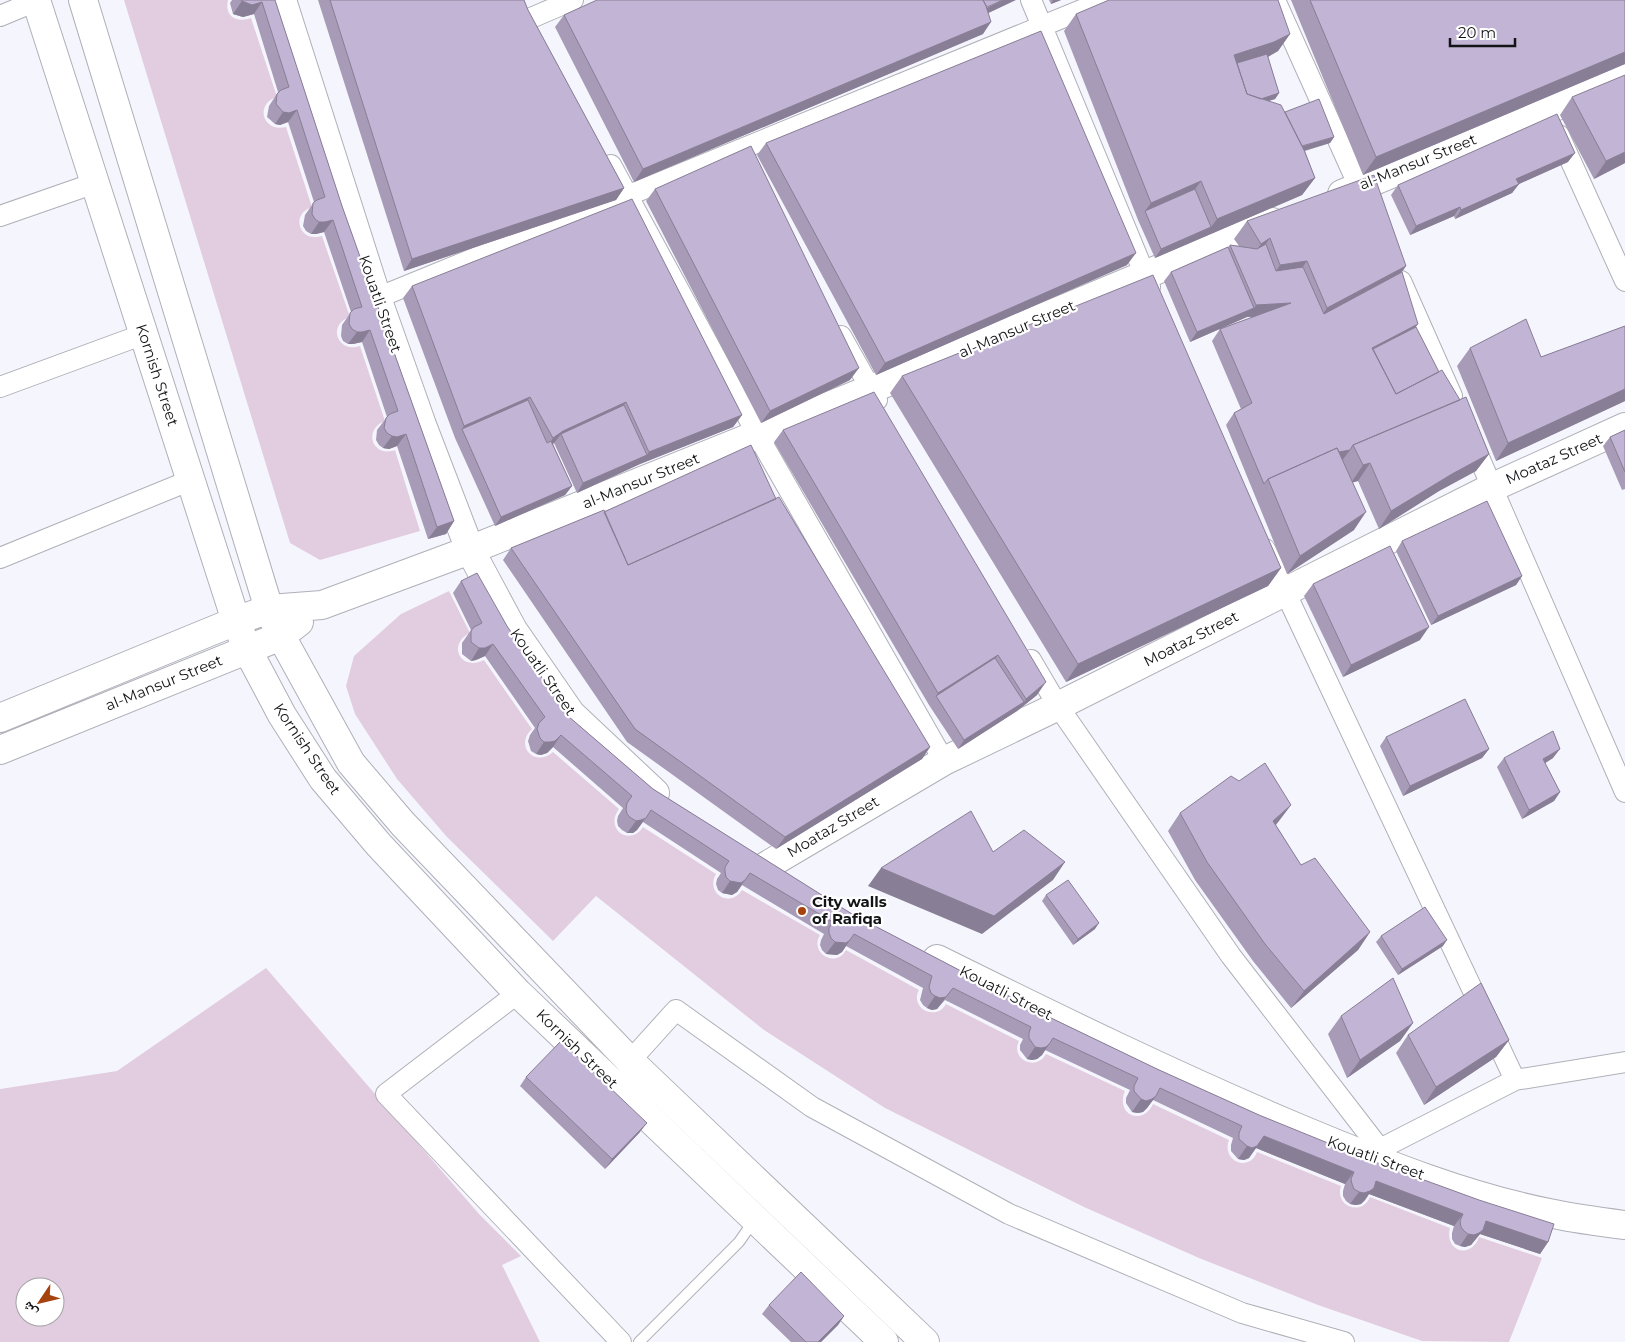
<svg xmlns="http://www.w3.org/2000/svg" width="1625" height="1342" font-family="Montserrat,'Noto Naskh Arabic',sans-serif">
<style>
.green{fill:#e2cde0;fill-rule:evenodd}
.lines{fill:none;stroke-linecap:round;stroke-linejoin:round}
.lane-casing{stroke:#afb0b8;stroke-width:12}
.street-casing{stroke:#afb0b8;stroke-width:22}
.secondary-casing{stroke:#afb0b8;stroke-width:30}
.primary-casing{stroke:#afb0b8;stroke-width:30}
.lane{stroke:#fff;stroke-width:10}
.street{stroke:#fff;stroke-width:20}
.secondary{stroke:#fff;stroke-width:28}
.primary{stroke:#fff;stroke-width:28}
.wall{fill:#a79bb7}
.shaded-wall{fill:#887e95}
.building{fill:#c2b4d5;stroke:#887e95}
.poi-dot{fill:#a6420e;stroke:#fff;stroke-width:2}
.labels{text-anchor:middle;stroke-width:4.5;stroke-linejoin:round;paint-order:stroke}
.street-label{font-size:15px;fill:#131416;stroke:#fff}
.poi-label{font-size:15px;font-weight:bold;fill:#131416;stroke:#fff;text-anchor:start}
</style>
<rect width="100%" height="100%" fill="#f5f6fd"/>
<path class="green" d="M124,0H228C224,17 237,23 251,18L277,97C254,104 263,133 286,127L312,207C290,214 299,243 322,236L350,317C327,324 337,354 360,346L385,421C362,430 373,458 395,450L420,531L320,560L290,543Z
M449,591L470,633C447,644 460,672 484,660L532,729C514,746 535,768 553,752L619,809C604,829 630,847 643,827L716,874C705,893 730,909 742,890L820,935C809,953 836,969 846,950L919,990C909,1008 936,1022 946,1004L1019,1041C1010,1059 1036,1072 1046,1054L1125,1091C1115,1114 1142,1127 1153,1104L1229,1140C1221,1161 1249,1173 1257,1152L1341,1186C1334,1206 1362,1217 1370,1197L1450,1228C1444,1251 1471,1260 1479,1237L1542,1258L1509,1342L1422,1341L1318,1305L1199,1258L1084,1207L885,1108L764,1030L596,896L553,941L447,837L397,779L355,714L346,686L354,656L401,614Z
M266,968L479,1214L521,1256L502,1265L540,1342H0V1089L117,1071ZM25,1287H55V1317H25Z"/>
<g class="lines">
<g class="lane-casing">
<path id="lane" d="M639,1342L739,1242L755,1219"/>
</g>
<g class="street-casing">
<path id="street" d="M1031,0L1150,287
M1275,0L1365,200
M0,16L36,1
M531,18L573,0
M1559,135L1625,281
M611,165L757,434L944,761
M0,216L95,183
M1401,281L1452,396
M377,298L1106,0
M841,336L877,400
M0,387L144,334
M1471,439L1625,792
M1265,549L1515,1080
M0,558L191,480
M1031,660L1058,706L1231,956L1380,1149
M518,993L386,1094L621,1342
M630,1061L676,1010L812,1107L1009,1214L1242,1313L1344,1342
M1370,1156L1380,1149L1515,1080L1625,1062"/>
</g>
<g class="secondary-casing">
<path id="secondary" d="M282,0L377,298L422,425L470,550L513,630L571,714L655,793
M1342,194L1625,78
M0,718L236,621L269,609L322,605L470,550L871,389L1272,222
M0,750L281,636L299,622
M766,866L944,761L1052,709L1493,487L1625,427
M937,959C1058,1019 1179,1078 1303,1130C1382,1163 1470,1198 1554,1214C1577,1219 1601,1222 1625,1225"/>
</g>
<g class="primary-casing">
<path id="primary" d="M36,0L236,621L247,649L282,715L323,779L379,845L518,993L884,1342
M83,0L269,609L281,636L351,763L403,824L630,1061L925,1342"/>
</g>
<use href="#lane" class="lane"/>
<use href="#street" class="street"/>
<use href="#secondary" class="secondary"/>
<use href="#primary" class="primary"/>
</g>
<path class="wall" d="M232,0H275L342,206L454,521L446,534L428,539L397,446L389,449L383,448L379,445L376,440L377,430L387,417L362,342L353,344H348L343,341L341,336L342,325L351,312L324,232L316,234H311L306,231L303,226L305,215L314,202L288,122L280,125L275,124L267,117L269,106L278,92L254,14L243,17L233,14L230,3Z
M318,0H524L528,10L624,188L616,200L404,271Z
M1049,0H1061L1051,4Z
M1291,0H1625V64L1363,175Z
M988,13L983,34L634,182L555,27L564,15Z
M1076,14L1290,34L1278,51L1268,57L1279,93L1275,99L1268,101L1285,112L1334,137L1330,143L1305,151L1315,178L1302,195L1155,258L1138,220L1064,31Z
M1572,97L1625,163L1594,179L1560,115Z
M766,143L1127,265L876,375L757,155Z
M1568,162L1519,184L1512,193L1455,219L1454,216L1410,235L1391,195L1398,185Z
M655,189L850,380L761,423L646,201Z
M1247,221L1406,266L1402,272L1416,327L1439,372L1489,454L1476,471L1439,491L1379,529L1358,481L1353,482L1354,530L1287,574L1226,425L1234,413L1241,409L1212,341L1220,329L1253,317H1247L1190,342L1164,281L1171,272L1228,247L1230,245L1239,246L1234,239Z
M412,286L742,415L733,427L640,464L577,493L554,443L553,444L572,486L565,495L495,526L455,438L403,298Z
M1625,326V401L1496,461L1457,366L1470,348L1541,357Z
M902,376L1281,568L1268,586L1066,682L890,393Z
M783,430L1037,695L1017,711L958,749L929,705L774,442Z
M1625,430V489L1622,490L1603,446L1610,437Z
M776,499L930,747L922,759L776,849L627,742L503,560L511,548L604,512Z
M1402,541L1522,576L1516,585L1431,625L1396,551Z
M461,581L507,626L568,716L653,789L852,914L1049,1017L1157,1069L1259,1115L1548,1242L1540,1254L1480,1234L1471,1245L1465,1247L1460,1246L1455,1244L1452,1239V1233L1454,1226L1369,1194L1365,1200L1361,1204L1356,1205L1350,1204L1346,1201L1343,1196V1191L1345,1184L1256,1148L1249,1158L1244,1160L1238,1159L1231,1151V1145L1233,1138L1153,1100L1147,1108L1143,1112L1138,1113L1132,1112L1126,1103V1098L1130,1090L1045,1050L1042,1055L1037,1059L1032,1060L1027,1059L1020,1050V1045L1023,1039L945,1000L937,1009L932,1010L927,1008L923,1005L920,1000L923,988L846,946L842,952L837,955L826,954L822,950L820,945L821,940L824,934L742,885L737,892L732,895L722,893L718,890L716,884L717,879L721,873L643,822L637,830L633,833H627L622,830L618,826L617,821L618,816L623,808L553,747L547,753L541,755L536,754L531,751L528,741L530,735L535,728L485,656L476,660L471,661L462,654V643L471,630L453,593Z
M1313,584L1420,640L1343,677L1304,596Z
M1386,737L1489,749L1482,758L1403,796L1380,746Z
M1504,758H1553L1545,763L1560,792L1554,801L1522,819L1497,767Z
M1239,781L1291,805L1276,825L1301,865L1370,932L1358,950L1291,1008L1253,961L1195,880L1168,831L1180,813Z
M1046,895L1095,929L1073,945L1042,901Z
M1381,936L1443,946L1398,975L1376,942Z
M1341,1016L1413,1023L1400,1041L1347,1078L1328,1034Z
M1408,1035L1509,1040L1496,1057L1424,1105L1396,1053Z
M526,1077L640,1132L605,1169L520,1086Z
M769,1305L844,1316L838,1325L821,1342H791L762,1314Z"/>
<path class="shaded-wall" d="M1003,0H1016L978,18L984,9Z
M1053,0H1061L1051,4Z
M242,1L262,2L254,14L243,17L233,14Z
M991,22L983,34L634,182L643,169Z
M1290,34L1278,51L1262,60L1226,66L1234,55Z
M1625,52V64L1363,175L1376,157Z
M1279,93L1275,99L1234,112L1239,106Z
M297,110L288,122L280,125L275,124L283,112Z
M1334,137L1330,143L1286,156L1291,150Z
M1625,152V163L1594,179L1606,161Z
M1575,153L1568,162L1519,184L1512,193L1455,219L1461,210L1516,179Z
M1315,178L1302,195L1155,258L1161,249L1211,227L1217,219Z
M1201,181L1188,199L1145,211L1151,203Z
M624,188L616,200L404,271L412,259Z
M1460,207L1454,216L1410,235L1416,226Z
M333,220L324,232L316,234H311L319,222Z
M1270,238L1258,255L1249,261L1261,244Z
M1136,253L1127,265L876,375L885,363Z
M1307,261L1294,279L1268,283L1280,265Z
M1406,266L1393,284L1315,326L1327,308Z
M1291,303L1282,315L1247,317L1190,342L1197,332L1254,308L1256,305Z
M1418,324L1409,337L1373,355L1372,348Z
M370,330L362,342L353,344H348L357,332Z
M859,368L850,380L761,423L770,411Z
M1625,389V401L1496,461L1508,443Z
M530,397L521,409L462,429L464,426Z
M626,402L618,414L561,434L554,443L545,450L553,438L563,431Z
M742,415L733,427L640,464L577,493L583,483L647,455L649,452Z
M406,434L397,446L389,449L383,448L392,436Z
M1350,450L1341,462L1333,453Z
M1489,454L1476,471L1439,491L1379,529L1391,511L1452,474Z
M1370,463L1358,481L1351,483L1363,465Z
M572,486L565,495L495,526L501,517Z
M1366,512L1354,530L1287,574L1300,556Z
M454,521L446,534L428,539L437,527Z
M1281,568L1268,586L1066,682L1078,664Z
M1522,576L1516,585L1431,625L1438,616Z
M1429,627L1420,640L1343,677L1351,665Z
M493,644L485,656L476,660L471,661L479,648Z
M998,655L989,667L936,696L938,693Z
M1046,682L1037,695L1017,711L958,749L964,740L1024,702L1026,699Z
M561,735L553,747L547,753L541,755L536,754L544,742Z
M930,747L922,759L776,849L785,837Z
M1489,749L1482,758L1403,796L1410,786Z
M1560,749L1553,758L1536,769L1543,759Z
M1560,792L1554,801L1522,819L1529,810Z
M1291,805L1278,822L1261,839L1273,821Z
M651,810L637,830L633,833H627L636,821Z
M1065,862L1053,880L982,934L868,886L881,868Z
M745,880L737,892L732,895L722,893L730,881Z
M1099,923L1095,929L1073,945L1078,939Z
M1370,932L1358,950L1291,1008L1304,991Z
M850,940L842,952L837,955L826,954L835,942Z
M1447,940L1443,946L1398,975L1402,969Z
M953,988L937,1009L932,1010L927,1008L935,996Z
M1413,1023L1400,1041L1347,1078L1360,1060Z
M1509,1040L1496,1057L1424,1105L1436,1087Z
M1050,1043L1042,1055L1037,1059L1032,1060L1027,1059L1035,1047Z
M1156,1096L1147,1108L1143,1112L1138,1113L1132,1112L1141,1099Z
M647,1123L640,1132L605,1169L612,1159Z
M1264,1136L1354,1172L1345,1184L1256,1148L1249,1158L1244,1160L1238,1159L1247,1146Z
M1376,1181L1463,1214L1454,1226L1369,1194L1365,1200L1361,1204L1356,1205L1350,1204L1359,1192Z
M1486,1221L1548,1242L1540,1254L1480,1234L1471,1245L1465,1247L1460,1246L1468,1234Z
M844,1316L838,1325L821,1342H818Z"/>
<path class="building" d="M241,0H275L342,206L454,521L437,527L406,434L397,437L392,436L387,433L384,428L386,418L390,414L398,411L370,330L362,332H357L352,329L349,324L350,313L354,309L362,307L333,220L325,222H319L315,219L312,214L313,203L317,200L325,197L297,110L289,113L283,112L276,104L277,94L281,90L289,87L262,2L252,5L242,1Z
M330,0H524L528,10L624,188L412,259Z
M597,0H983L986,6L991,22L643,169L564,15Z
M983,0H1003L987,7Z
M1109,0H1278L1290,34L1274,42L1234,55L1247,94L1281,105L1304,150L1315,178L1217,219L1201,181L1151,203L1076,14Z
M1310,0H1625V52L1376,157Z
M1041,31L1136,253L885,363L766,143Z
M1267,54L1279,93L1261,99L1247,94L1237,63Z
M1625,75V152L1606,161L1572,97Z
M1319,99L1334,137L1302,146L1285,112Z
M1557,114L1575,153L1516,179L1519,184L1461,210L1460,207L1416,226L1398,185Z
M751,146L859,368L770,411L655,189Z
M1374,175L1406,266L1327,308L1307,261L1280,265L1270,238L1261,244L1247,221Z
M1195,189L1211,227L1161,249L1145,211Z
M632,199L742,415L649,452L626,402L563,431L553,438L530,397L464,426L412,286Z
M1266,244L1276,271L1303,267L1324,314L1402,272L1418,324L1372,348L1396,394L1442,370L1460,400L1353,445L1350,450L1339,452L1337,448L1268,479L1264,484L1234,413L1252,403L1220,329L1291,303L1256,305L1230,245L1257,249Z
M1228,247L1254,308L1197,332L1171,272Z
M1153,275L1281,568L1078,664L902,376Z
M1526,319L1541,357L1625,326V389L1508,443L1470,348Z
M1416,327L1439,372L1396,394L1373,349Z
M874,392L1046,682L1026,699L998,655L938,693L783,430Z
M1466,397L1489,454L1452,474L1391,511L1370,463L1363,465L1353,445Z
M528,400L547,443L551,441L572,486L501,517L462,429Z
M624,405L647,455L583,483L561,434Z
M1625,430V472L1610,437Z
M751,445L776,499L628,565L604,512Z
M1337,448L1366,512L1300,556L1268,479Z
M779,497L930,747L785,837L635,729L511,548L604,510L628,565Z
M1487,501L1522,576L1438,616L1402,541Z
M1390,546L1429,627L1351,665L1313,584Z
M477,573L507,626L568,716L653,789L852,914L1049,1017L1157,1069L1259,1115L1372,1161L1479,1200L1554,1224L1548,1242L1486,1221L1483,1230L1479,1233L1474,1235L1468,1234L1464,1231L1461,1227L1460,1221L1463,1214L1376,1181L1374,1188L1370,1191L1364,1193L1359,1192L1354,1189L1352,1184L1351,1179L1354,1172L1264,1136L1257,1146L1252,1148L1247,1146L1239,1139V1133L1242,1126L1160,1088L1156,1096L1152,1099L1146,1101L1141,1099L1134,1091V1086L1138,1078L1053,1038L1050,1043L1046,1047L1041,1048L1035,1047L1029,1038V1033L1031,1027L953,988L946,997L940,998L935,996L931,993L929,987L932,976L854,934L850,940L846,943L835,942L831,938L829,933V928L833,922L750,873L745,880L741,883L730,881L726,877L725,872V867L729,861L651,810L646,818L641,820L636,821L631,818L627,814L626,809L627,803L632,796L561,735L555,741L550,742H544L540,738L537,729L539,723L545,717L493,644L485,648H479L471,642V631L474,627L482,623L461,581Z
M995,658L1024,702L964,740L936,696Z
M1465,699L1489,749L1410,786L1386,737Z
M1553,731L1560,749L1543,759L1560,792L1529,810L1504,758Z
M1265,763L1291,805L1273,821L1301,865L1315,858L1370,932L1304,991L1265,944L1207,862L1180,813L1231,776L1239,781Z
M971,811L993,852L1024,830L1065,862L994,916L881,868Z
M1068,880L1099,923L1078,939L1046,895Z
M1425,907L1447,940L1402,969L1381,936Z
M1393,978L1413,1023L1360,1060L1341,1016Z
M1481,983L1509,1040L1436,1087L1408,1035Z
M561,1041L647,1123L612,1159L526,1077Z
M801,1272L844,1316L818,1342H806L769,1305Z"/>
<circle class="poi-dot" cx="802" cy="911" r="5"/>
<g class="labels">
<g class="street-label">
<text transform="translate(1418 162) rotate(-22)" y="5">al-Mansur Street</text>
<text transform="translate(380 304) rotate(71)" y="5">Kouatli Street</text>
<text transform="translate(1017 329) rotate(-23)" y="5">al-Mansur Street</text>
<text transform="translate(157 375) rotate(72)" y="5">Kornish Street</text>
<text transform="translate(1554 459) rotate(-24)" y="5">Moataz Street</text>
<text transform="translate(641 481) rotate(-22)" y="5">al-Mansur Street</text>
<text transform="translate(1191 639) rotate(-27)" y="5">Moataz Street</text>
<text transform="translate(543 672) rotate(55)" y="5">Kouatli Street</text>
<text transform="translate(164 683) rotate(-22)" y="5">al-Mansur Street</text>
<text transform="translate(307 749) rotate(56)" y="5">Kornish Street</text>
<text transform="translate(833 827) rotate(-31)" y="5">Moataz Street</text>
<text transform="translate(1006 993) rotate(27)" y="5">Kouatli Street</text>
<text transform="translate(577 1049) rotate(44)" y="5">Kornish Street</text>
<text transform="translate(1376 1158) rotate(20)" y="5">Kouatli Street</text>
</g>
<g class="poi-label">
<text x="812" y="907">City walls<tspan x="812" dy="17">of Rafiqa</tspan></text>
</g>
</g>
<g transform="translate(40 1302) rotate(235)"><circle r="24" fill="#ffffff" stroke="#a1a1a2"/>
<path d="M0-4L9 19L0 12L-9 19Z" fill="#a6420e"/>
<text y="-8" font-size="14" font-weight="bold" text-anchor="middle" fill="#131416">ش</text>
</g>
<path d="M1450 38v8h65v-8" fill="none" stroke="#131416" stroke-width="2.5"/>
<text x="1458" y="38" font-size="15" fill="#131416" stroke="#ffffff" stroke-width="4" paint-order="stroke">20 m</text>
</svg>
